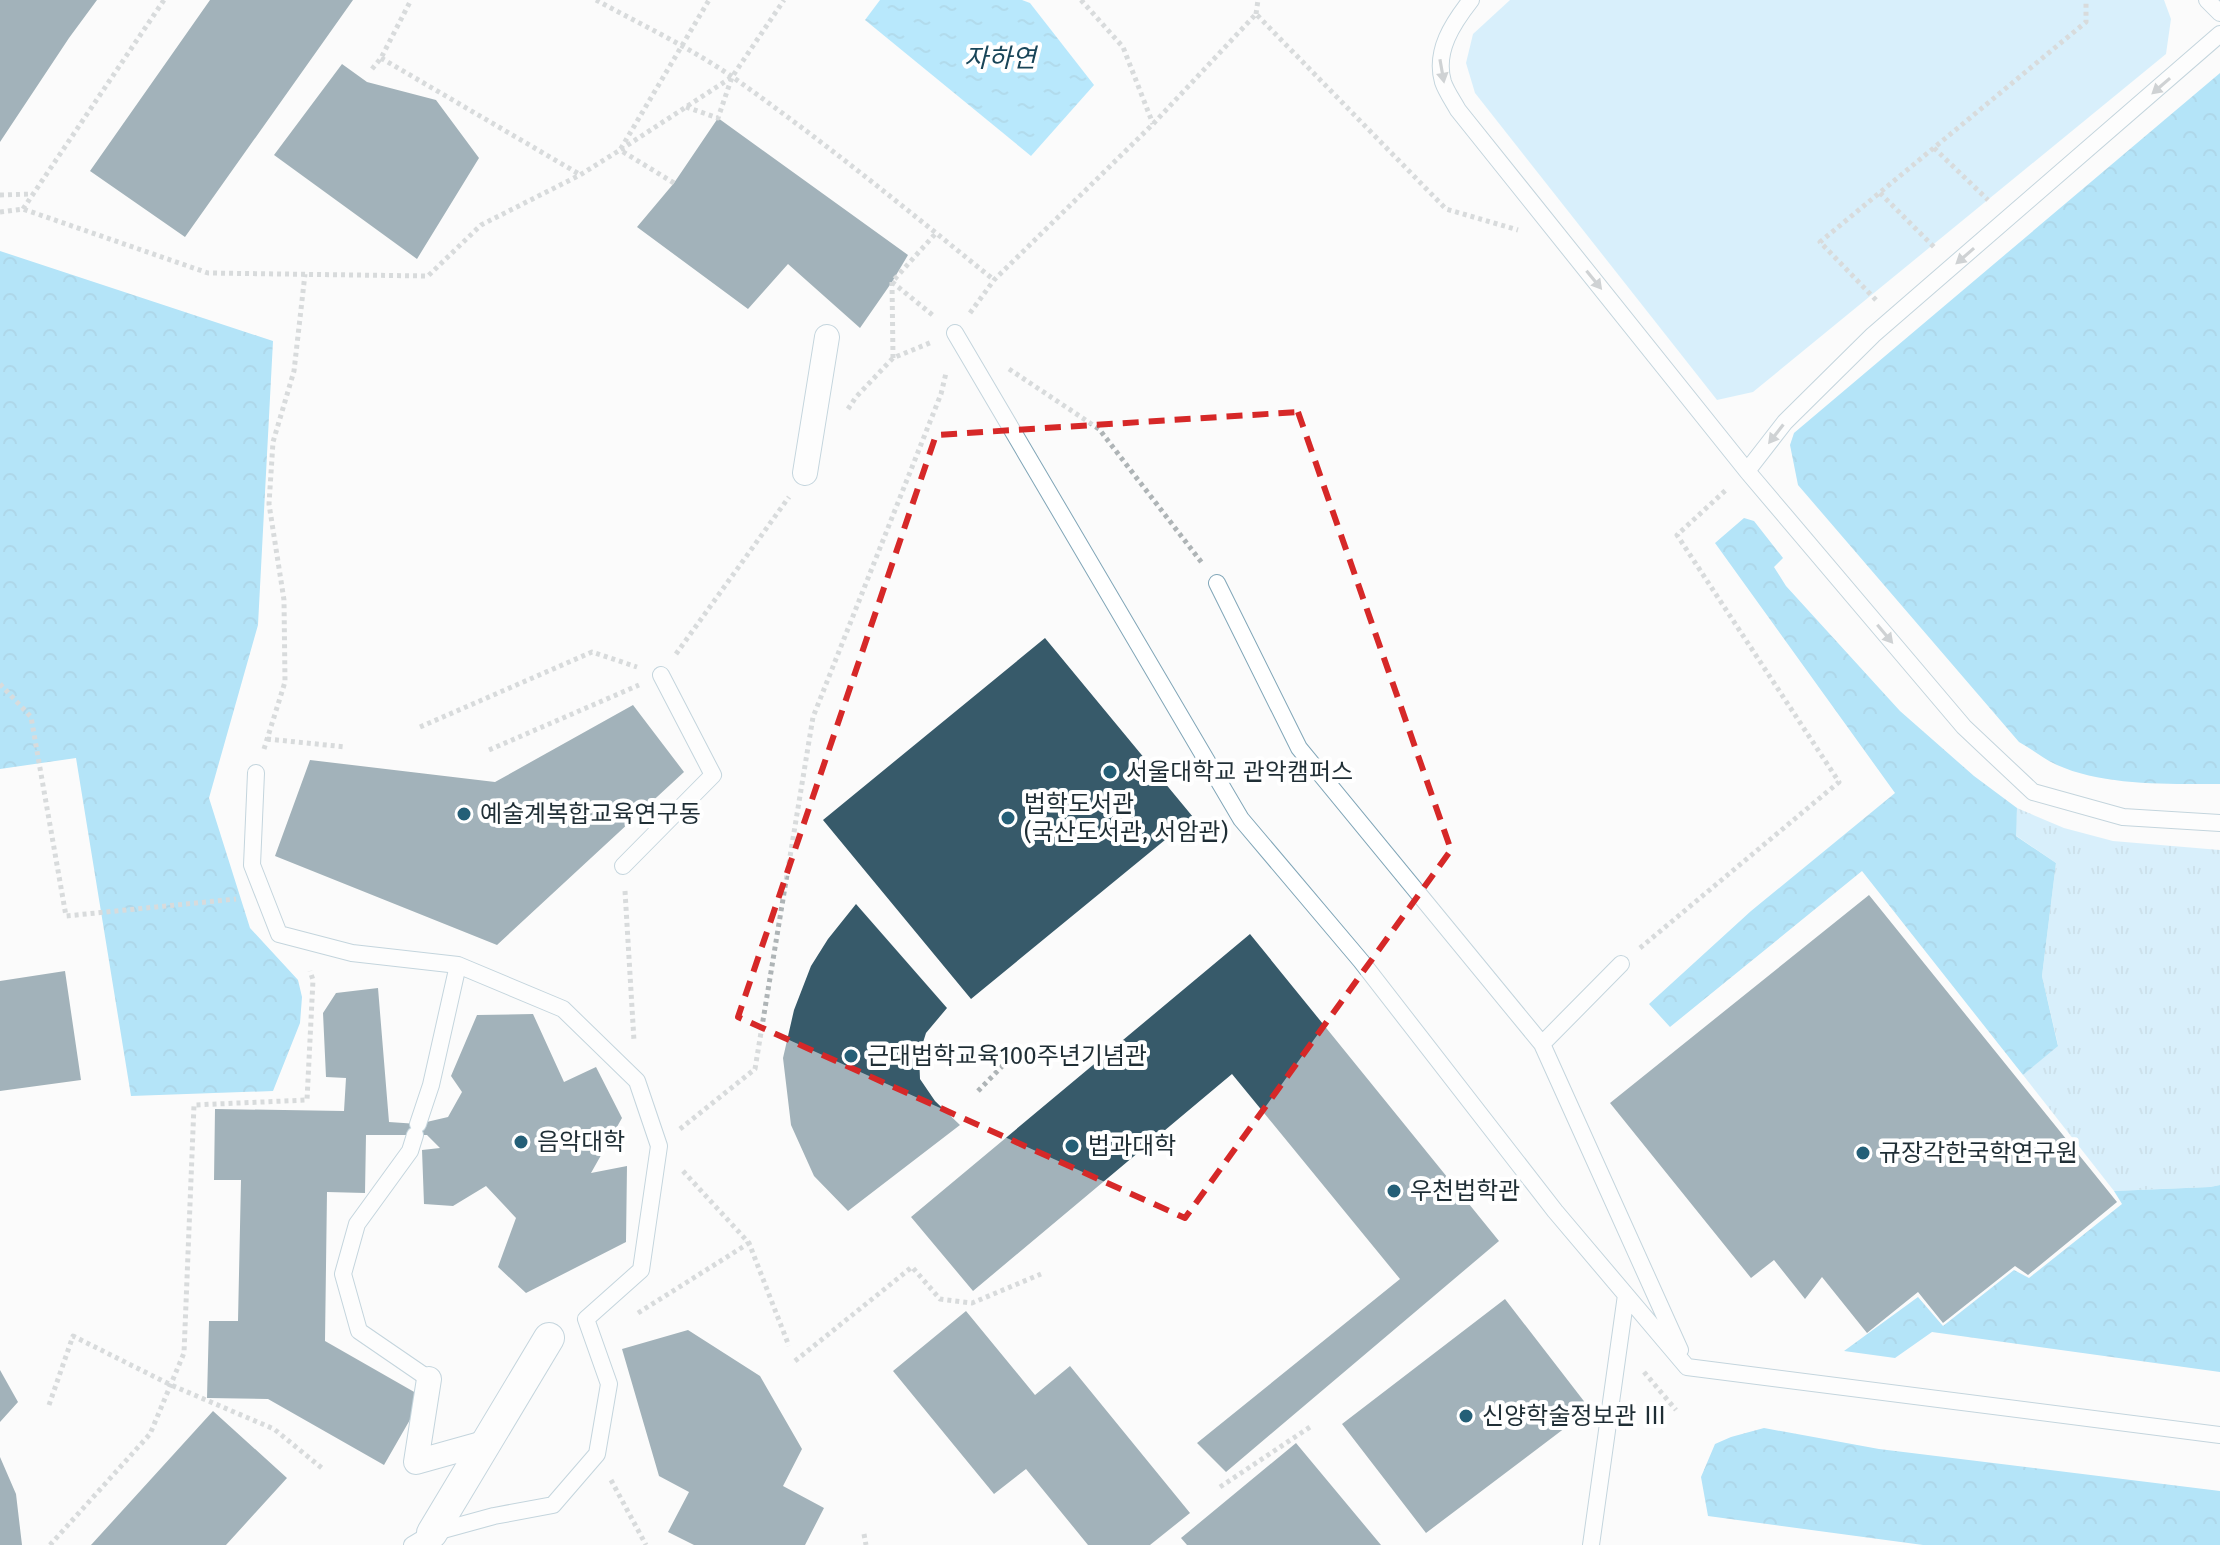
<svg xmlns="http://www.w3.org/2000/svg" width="2220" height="1545" font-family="'Fira Sans','Noto Sans KR',sans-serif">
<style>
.grass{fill:url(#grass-tufts)}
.forest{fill:url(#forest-crowns)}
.green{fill:#aee1fa}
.water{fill:url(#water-ripples)}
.building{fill:#375a6a}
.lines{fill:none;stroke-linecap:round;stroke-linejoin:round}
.service-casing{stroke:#81a6b8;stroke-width:18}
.pedestrian-casing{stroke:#81a6b8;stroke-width:26}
.minor-casing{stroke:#81a6b8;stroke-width:32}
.path{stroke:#aeb4b6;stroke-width:5;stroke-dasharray:4 4;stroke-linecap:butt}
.service{stroke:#fff;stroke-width:16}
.pedestrian{stroke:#fff;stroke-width:24}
.minor{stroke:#fff;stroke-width:30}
.oneway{fill:#9aa1a4}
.marked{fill:none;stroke:#d62828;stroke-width:6;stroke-dasharray:16 10;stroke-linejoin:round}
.poi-dot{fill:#245f77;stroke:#fff;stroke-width:3}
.labels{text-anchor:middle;stroke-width:8;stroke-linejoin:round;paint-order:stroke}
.poi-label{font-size:24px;fill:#1f2e35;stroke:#fff;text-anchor:start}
.water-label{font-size:26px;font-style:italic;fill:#184558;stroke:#fff}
</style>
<defs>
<pattern id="grass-tufts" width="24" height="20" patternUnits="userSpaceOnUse" patternTransform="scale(2)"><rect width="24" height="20" fill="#aee1fa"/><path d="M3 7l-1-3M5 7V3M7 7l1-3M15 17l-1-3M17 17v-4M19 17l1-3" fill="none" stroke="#95c1d7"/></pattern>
<pattern id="forest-crowns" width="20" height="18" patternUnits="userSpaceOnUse" patternTransform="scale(2)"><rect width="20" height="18" fill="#5dc7f4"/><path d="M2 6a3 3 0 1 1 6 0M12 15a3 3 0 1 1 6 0" fill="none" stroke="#50abd2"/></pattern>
<pattern id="water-ripples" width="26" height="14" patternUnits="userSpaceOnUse" patternTransform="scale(2)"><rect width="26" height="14" fill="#66d0fd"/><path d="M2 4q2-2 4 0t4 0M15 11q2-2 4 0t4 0" fill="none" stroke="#58b3d9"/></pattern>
</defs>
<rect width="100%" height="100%" fill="#fbfbfb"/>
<path class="grass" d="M2017,808L2064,828L2113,841L2220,850V1185L2210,1187L2114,1191L2023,1075L2058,1045L2042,976L2056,863L2015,835Z"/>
<path class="forest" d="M2220,73V784C2169,784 2104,786 2057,765C2044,759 2032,749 2019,742L1798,485L1790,445L1794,433Z
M0,251L273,341L258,625L209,798L250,928L298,980L302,997L300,1023L273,1091L131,1096L76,758L0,769Z
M1744,518L1754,521L1783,558L1774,567L1786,586L1900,711L1974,776L2017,808L2016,836L2056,863L2042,976L2058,1046L2023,1075L1862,871L1670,1027L1649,1004L1751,911L1895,793L1715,543Z
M2220,1185V1372L1932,1332L1895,1358L1844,1351L1918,1297L1943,1326L2014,1270L2029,1278L2122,1204L2114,1191L2210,1187Z
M1764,1428L1879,1449L2220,1491V1545H1923L1708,1516L1701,1477L1715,1444L1731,1437Z"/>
<path class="green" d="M1510,0H2164L2171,19L2166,54L1753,392L1717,400L1475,93L1466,63L1473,34Z"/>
<path class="water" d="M880,0H1022L1030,3L1094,85L1031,156L865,20Z"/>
<path class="building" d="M0,0H97L69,38L0,142Z
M210,0H353L185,237L90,171Z
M342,64L367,82L436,100L479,158L417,259L274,155Z
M718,118L908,255L892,282L860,328L788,264L748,309L637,227L674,183Z
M1045,638L1193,817L971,999L823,820Z
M633,705L684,772L497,945L275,856L310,760L495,782Z
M1869,895L2117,1202L2028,1275L2015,1266L1943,1323L1918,1292L1867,1333L1822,1277L1805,1299L1774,1260L1751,1278L1610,1103Z
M856,904L947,1008L926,1033L919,1055L920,1079L935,1101L960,1125L848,1211L814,1176L791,1125L783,1058L794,1010L811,966L828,939Z
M1250,934L1499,1241L1226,1472L1197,1443L1400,1279L1232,1074L973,1291L911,1217Z
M65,971L81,1080L0,1091V981Z
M378,988L389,1122L418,1124L448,1117L462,1092L451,1076L477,1015L533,1014L564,1082L596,1067L622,1118L591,1173L627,1166L626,1242L526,1293L498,1267L516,1218L486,1186L453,1206L424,1204L422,1150L440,1148L427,1135H366L365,1193L327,1192L325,1341L423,1397L384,1465L268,1399L207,1398L209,1321H238L241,1180H214L215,1109L344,1111L346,1078L326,1077L323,1013L336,993Z
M1505,1299L1590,1409L1426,1533L1342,1424Z
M966,1311L1035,1395L1070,1366L1190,1513L1150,1545H1088L1026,1469L994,1494L893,1371Z
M688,1330L760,1376L802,1449L783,1486L824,1508L805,1545H694L668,1532L689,1492L659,1476L622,1349Z
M0,1370L18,1402L0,1422Z
M213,1411L287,1478L226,1545H91Z
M1296,1443L1381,1545H1187L1181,1538Z
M0,1457L16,1494L22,1545H0Z"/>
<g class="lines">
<g class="service-casing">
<path id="service" d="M1471,0C1453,23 1434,51 1443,82C1446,91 1453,101 1458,110L1747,471
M2207,0L2220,13
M2220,34L1873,335L1785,422L1747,471L1964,727L2033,792L2123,817L2220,823
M955,333L1241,819L1361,961L1555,1211L1687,1367L2220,1435
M1217,583L1299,748L1542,1044L1680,1350
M256,773L252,865L279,934L352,953L458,965L563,1009L637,1081L659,1146L641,1270L586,1319L609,1384L597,1454L553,1505L494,1516L432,1533L412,1545
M623,866L713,775L661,675
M1542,1044L1621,964
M418,1124L431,1085L458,965
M415,1135L410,1151L357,1224L343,1274L359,1331L429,1379
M1591,1545L1626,1295"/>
</g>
<g class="pedestrian-casing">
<path id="pedestrian" d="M805,473L827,337
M429,1379L416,1462L484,1443"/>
</g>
<g class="minor-casing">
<path id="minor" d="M432,1533L549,1338"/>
</g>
<path class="path" d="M596,0C642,25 691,48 734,78C823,141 909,211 994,280
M1081,0L1123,47L1153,124
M1256,14L1258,0
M381,58L579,174
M372,69L381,58L411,0
M686,107L718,118L732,77L784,0
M1934,148L1988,200
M674,183L620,150L732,77
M1880,193L1936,249
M0,195L32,194
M23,209L164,0
M0,212L23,209L208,273L428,276L481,225L580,175L620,150L709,0
M892,282L935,317
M1876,300L1820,242L2086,22V0
M970,313L994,280L1153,124L1256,14L1446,209L1518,230
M893,358L892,282L936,233
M1009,369L1099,429L1202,563
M848,409L856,397L893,358L932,342
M676,654L789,497
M0,684L31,717L66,916L236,899
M420,727L592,652L637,667
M267,739L346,747
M264,749L285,682L284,600L269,504L273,442L294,371L305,274
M489,750L639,685
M625,891L634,1041
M1640,948L1839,782L1677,535L1727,489
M978,1091L1020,1048
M680,1129L755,1069L813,717L941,394L946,373
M683,1171L749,1243L789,1346
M638,1313L749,1243
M795,1361L912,1267L940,1299L972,1303L1041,1274
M1644,1372L1676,1410
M49,1405L73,1336L171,1385L274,1429L323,1469
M611,1480L646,1545
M1220,1487L1313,1425
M864,1534L866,1545
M50,1545L150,1434L184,1353L194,1105L307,1100L313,980L310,971"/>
<use href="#service" class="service"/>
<use href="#pedestrian" class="pedestrian"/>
<use href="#minor" class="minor"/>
</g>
<defs><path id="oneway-solid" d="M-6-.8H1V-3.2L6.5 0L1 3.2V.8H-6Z" transform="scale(2)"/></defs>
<g class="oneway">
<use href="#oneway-solid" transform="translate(1442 71) rotate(80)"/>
<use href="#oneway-solid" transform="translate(2161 86) rotate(139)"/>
<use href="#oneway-solid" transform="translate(1965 256) rotate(139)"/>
<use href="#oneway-solid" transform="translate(1594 280) rotate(51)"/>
<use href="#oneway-solid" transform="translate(1776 434) rotate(128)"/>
<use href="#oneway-solid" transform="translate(1885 634) rotate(50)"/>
</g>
<path d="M0 0H2220V1545H0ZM1298,412L1451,850L1185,1218L738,1017L936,435Z" fill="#fbfbfb" fill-opacity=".55" fill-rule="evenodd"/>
<path class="marked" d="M1298,412L1451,850L1185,1218L738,1017L936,435Z"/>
<g class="poi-dot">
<circle cx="1110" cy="772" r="8"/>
<circle cx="464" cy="814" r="8"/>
<circle cx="1008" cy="818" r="8"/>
<circle cx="851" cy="1056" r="8"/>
<circle cx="521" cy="1142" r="8"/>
<circle cx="1072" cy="1146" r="8"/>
<circle cx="1863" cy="1153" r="8"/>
<circle cx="1394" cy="1191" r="8"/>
<circle cx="1466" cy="1416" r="8"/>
</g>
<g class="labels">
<g class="poi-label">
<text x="1126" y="780">서울대학교 관악캠퍼스</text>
<text x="1024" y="812">법학도서관<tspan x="1024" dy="28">(국산도서관, 서암관)</tspan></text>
<text x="480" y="822">예술계복합교육연구동</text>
<text x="867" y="1064">근대법학교육100주년기념관</text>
<text x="537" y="1150">음악대학</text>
<text x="1088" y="1154">법과대학</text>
<text x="1879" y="1161">규장각한국학연구원</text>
<text x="1410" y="1199">우천법학관</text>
<text x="1482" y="1424">신양학술정보관 Ⅲ</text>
</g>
<g class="water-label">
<text x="1000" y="67">자하연</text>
</g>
</g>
</svg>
